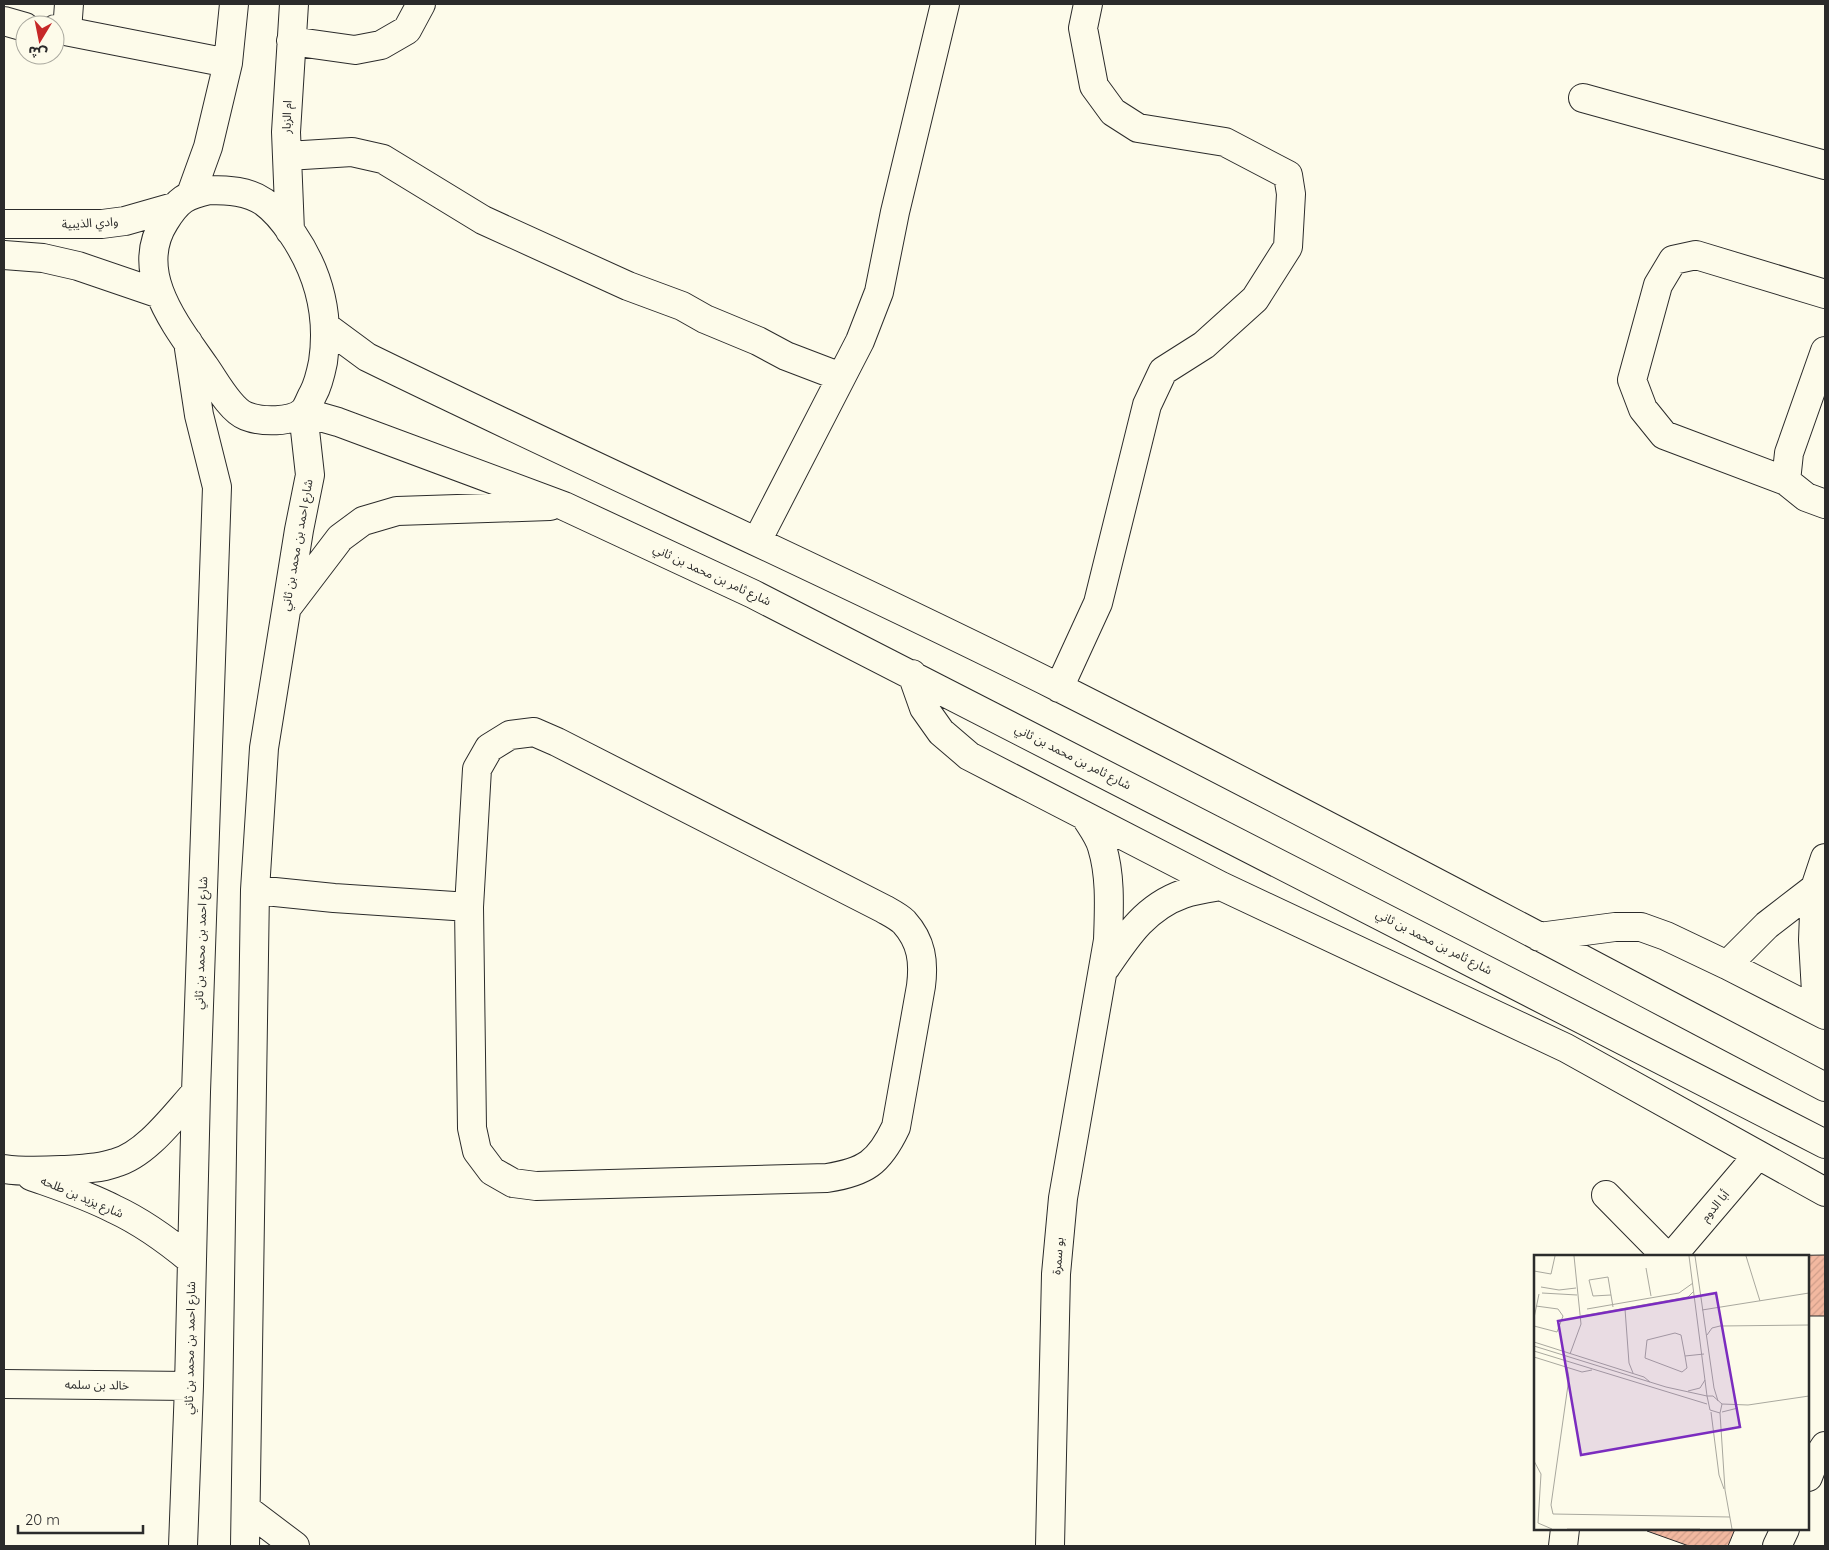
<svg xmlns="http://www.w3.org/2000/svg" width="1829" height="1550" font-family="Quicksand,'Noto Sans Arabic',sans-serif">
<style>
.building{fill:url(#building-hatch);stroke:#2b2b2b}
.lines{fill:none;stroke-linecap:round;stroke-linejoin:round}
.minor-casing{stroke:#2b2b2b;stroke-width:30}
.minor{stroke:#fdfbea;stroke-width:28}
.labels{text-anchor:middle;stroke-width:4;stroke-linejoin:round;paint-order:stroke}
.street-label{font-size:12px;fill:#2b2b2b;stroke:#fdfbea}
.inset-road{fill:none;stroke:#a9a89e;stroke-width:1}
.view{fill:#7b2cbf;fill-opacity:0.15;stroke:#7b2cbf;stroke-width:2.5}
.inset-edge{fill:none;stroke:#2b2b2b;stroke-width:2.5}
</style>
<defs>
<pattern id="building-hatch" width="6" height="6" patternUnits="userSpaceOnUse" patternTransform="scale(1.25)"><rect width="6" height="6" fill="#f2b8a0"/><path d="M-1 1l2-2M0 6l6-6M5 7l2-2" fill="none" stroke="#d09e8a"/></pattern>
</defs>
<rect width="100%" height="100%" fill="#fdfbea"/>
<path class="building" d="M1825,1255V1316H1808V1256H1757Z
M1648,1529H1735L1728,1546H1689L1647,1531Z"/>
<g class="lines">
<g class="minor-casing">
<path id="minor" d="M4,21L25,27
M55,29L228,63
M67,31L69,4
M291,41L355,50L381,45L407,30L421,4
M1583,98L1825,165
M287,156L352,152L383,159L483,220L628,286L682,306L705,319L758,341L786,356L841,377
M209,190C228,190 248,191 264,202C275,210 284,221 292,233C318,271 330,315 323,362C321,372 318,385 313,394C310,399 308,406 304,411C292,423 261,422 246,416C230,410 215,381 205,367C176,325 132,272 165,221C178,200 186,195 209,190Z
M191,194L208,147L228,63L234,4
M4,224H102L125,221L174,207
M290,231L286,132L294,4
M4,255L43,258L78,266L160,294
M325,326L367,357C598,470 833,574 1062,689C1318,818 1571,954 1825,1087
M1825,351L1789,453L1786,481L1806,497L1825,504
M1786,481L1664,435L1643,409L1632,380L1658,285L1673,260L1696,255L1825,294
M757,541L860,341L879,292L895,212L945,4
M289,605L340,538L363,521L397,511L550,506
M912,674L924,708L941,732L969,756L1221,886L1566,1048L1825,1192
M1059,688L1098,603L1147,405L1163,371L1204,345L1255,299L1288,247L1291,194L1288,175L1225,142L1138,128L1113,112L1094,86L1083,28L1088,4
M534,732L557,742L884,909C891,913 899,917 904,922C922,942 924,962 921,986L896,1127C879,1163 865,1172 827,1178L536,1186L513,1183L492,1171L477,1151L472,1128L469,907L477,769L489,748L510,735Z
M255,890L334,898L469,907
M1539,937L1615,927H1641L1666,936L1727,965L1825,1015
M1727,965L1767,925L1815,888
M1106,967C1127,936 1146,907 1183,894C1195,890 1209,888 1221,886
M1819,1012L1816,992L1813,940L1815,888L1825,858
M4,1169C23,1172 42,1171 62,1170C80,1169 98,1169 115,1163C146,1155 175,1115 196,1092
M31,1176C59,1186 87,1195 114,1209C142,1222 167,1240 191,1260
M1606,1195L1666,1256
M1672,1256L1758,1155
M4,1384L189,1386
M1808,1477L1813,1464L1825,1446
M246,1509L295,1546
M183,1546L189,1386L196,1092L217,487L199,415L188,342
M245,1546L255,890L264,748L299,530L310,475L303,412L338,422L564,506L753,594L1825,1144
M1050,1546L1056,1274L1063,1198L1108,940C1109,909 1111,876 1102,847C1099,836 1091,826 1085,816
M1563,1546L1565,1529
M1777,1546L1785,1529"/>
</g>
<use href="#minor" class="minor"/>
</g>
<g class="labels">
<g class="street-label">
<text transform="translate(287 117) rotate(-88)" y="4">ام الزبار</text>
<text transform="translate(90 223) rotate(-3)" y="4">وادي الذيبية</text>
<text transform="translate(297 545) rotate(-80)" y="4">شارع احمد بن محمد بن ثاني</text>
<text transform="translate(712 575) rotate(25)" y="4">شارع ثامر بن محمد بن ثاني</text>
<text transform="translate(1073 757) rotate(27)" y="4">شارع ثامر بن محمد بن ثاني</text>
<text transform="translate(1434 942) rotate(27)" y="4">شارع ثامر بن محمد بن ثاني</text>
<text transform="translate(201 943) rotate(-88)" y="4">شارع احمد بن محمد بن ثاني</text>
<text transform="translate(82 1197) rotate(23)" y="4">شارع يزيد بن طلحه</text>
<text transform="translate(1715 1206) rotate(-50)" y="4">أبا الدوم</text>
<text transform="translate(1058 1256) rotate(-85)" y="4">بو سمرة</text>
<text transform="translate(190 1348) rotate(-89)" y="4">شارع احمد بن محمد بن ثاني</text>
<text transform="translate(97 1385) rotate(1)" y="4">خالد بن سلمه</text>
</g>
</g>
<g transform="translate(1534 1255)">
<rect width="275" height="275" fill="#fdfbea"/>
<path class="inset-road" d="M161,1L180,133L184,146M212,1L226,46M112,13L117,41M0,16L17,19L21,1M7,32L25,35L42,33M8,38L43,40M77,40L59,41L55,25L74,22L79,52M53,54L145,38L159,28M91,54L95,108L99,118M168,55L275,38M47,61L154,42L160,36M0,63L5,39M0,71L23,77L29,61L24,54L2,51M141,78L147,80L151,101L153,113L148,117L111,103L113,85ZM173,80L178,73L186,71L275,70M0,87L110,122L116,127M0,91L132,132L173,141L155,1M0,96L173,149M36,99L47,69L40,1M151,101L170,99M0,102L48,117L58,115M33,112L35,123L17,250L19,259L196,262M154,136L166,133L171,125M173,141H179L188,149L186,158L176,155ZM188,149L214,150L275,141M177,157L185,220L190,234M188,157L204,153M186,158L191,235L198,274M0,206L7,219L4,268L18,274M0,214V250M33,274H166"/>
<path class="view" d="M182,38L206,172L47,200L24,66Z"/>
<rect width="275" height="275" class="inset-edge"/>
</g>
<rect width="1829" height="1550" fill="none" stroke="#2b2b2b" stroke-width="10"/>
<g transform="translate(40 40) rotate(190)"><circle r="24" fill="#fdfbea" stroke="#a9a89e"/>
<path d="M0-4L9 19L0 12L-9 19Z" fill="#c62828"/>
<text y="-8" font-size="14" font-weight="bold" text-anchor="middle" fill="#2b2b2b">ش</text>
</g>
<path d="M18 1525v8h125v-8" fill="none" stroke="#2b2b2b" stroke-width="2.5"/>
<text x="25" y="1525" font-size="15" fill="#2b2b2b" stroke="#fdfbea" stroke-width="4" paint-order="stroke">20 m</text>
</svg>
